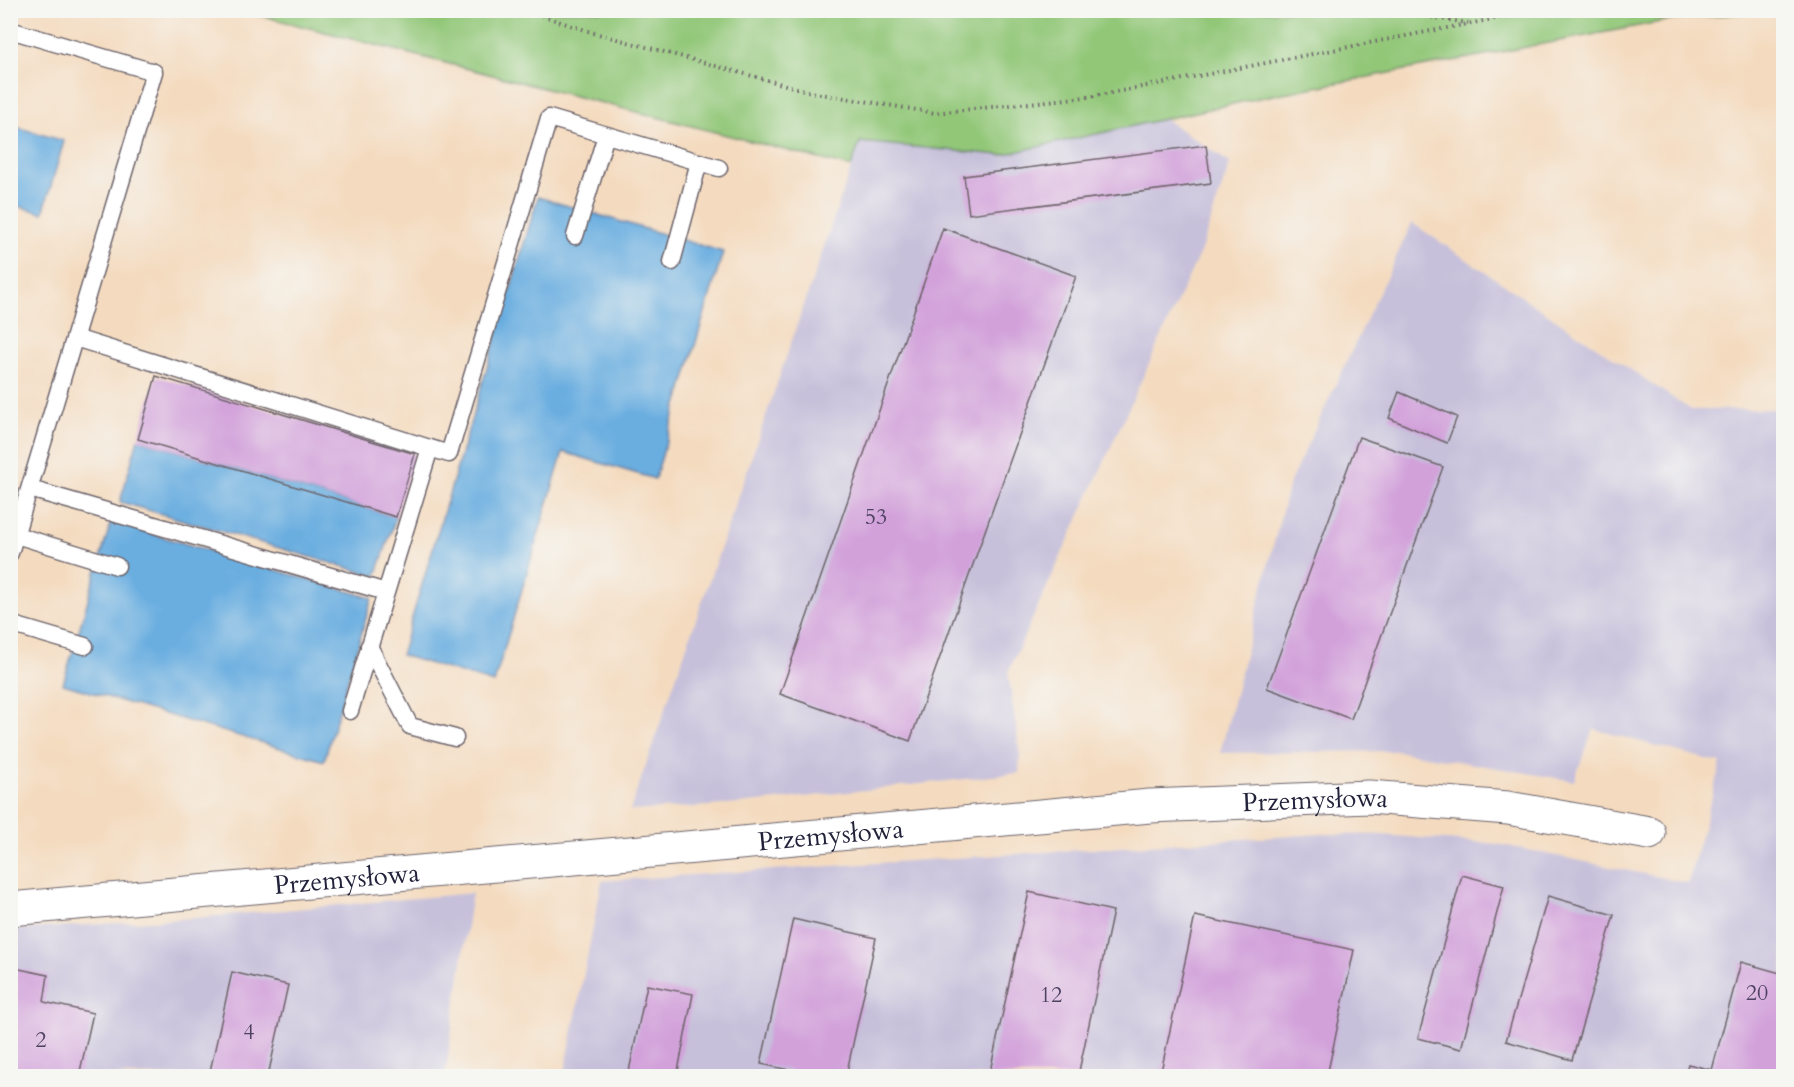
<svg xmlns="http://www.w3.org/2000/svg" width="1794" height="1087" font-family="Cardo,serif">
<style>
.industrial{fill:#c6c0da}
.green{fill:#92c778;stroke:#5a745a;stroke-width:1.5}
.water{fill:#6baee0;stroke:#46688e;stroke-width:1.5}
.building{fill:#d2a1da}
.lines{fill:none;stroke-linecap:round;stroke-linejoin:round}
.lane-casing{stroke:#6c636a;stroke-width:19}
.street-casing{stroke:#6c636a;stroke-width:35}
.path{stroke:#6c636a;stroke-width:4;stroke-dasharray:1.5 4.5;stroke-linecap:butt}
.lane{stroke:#fff;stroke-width:16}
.street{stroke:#fff;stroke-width:33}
.labels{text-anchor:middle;stroke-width:5;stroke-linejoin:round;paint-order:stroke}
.number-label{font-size:22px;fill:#4e4263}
.street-label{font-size:26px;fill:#22223b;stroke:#f6f6f2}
</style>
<rect width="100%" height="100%" fill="#f6f6f2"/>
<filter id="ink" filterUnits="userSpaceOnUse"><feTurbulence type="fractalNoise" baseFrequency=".0167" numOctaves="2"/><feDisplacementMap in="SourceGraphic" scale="12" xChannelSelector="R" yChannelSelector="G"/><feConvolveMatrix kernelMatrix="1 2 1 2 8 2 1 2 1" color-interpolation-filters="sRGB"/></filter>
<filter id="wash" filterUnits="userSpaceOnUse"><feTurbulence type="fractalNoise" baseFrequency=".008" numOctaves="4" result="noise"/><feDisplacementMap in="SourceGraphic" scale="24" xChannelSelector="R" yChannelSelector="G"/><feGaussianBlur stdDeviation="1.35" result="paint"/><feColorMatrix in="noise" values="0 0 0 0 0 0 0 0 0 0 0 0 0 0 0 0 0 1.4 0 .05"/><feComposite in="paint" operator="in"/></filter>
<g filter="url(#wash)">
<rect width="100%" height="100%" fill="#f4dbc0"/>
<path class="industrial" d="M1165,119L1230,163L1201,250L1008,672L1020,755L1019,773L740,804L630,811L860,142L1001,155Z
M1412,223L1691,410L1783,409V1076H564L602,881L1320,834L1382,835L1498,844L1688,883L1721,763L1593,729L1574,781L1396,751L1220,753L1289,484Z
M472,893L445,1076H11V930L195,918Z"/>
<path class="green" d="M243,11H1765L1665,21L1273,95L1001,155L860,142L851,167Z"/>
<path class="water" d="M16,127L64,141L43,213L11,204V146Z
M538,197L723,252L655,479L563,452L494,683L401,655Z
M138,439L396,517L376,576L120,502Z
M111,522L372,598L324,761L63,684Z"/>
<g id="blocks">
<path class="building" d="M1206,145L1211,183L969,214L964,176Z
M943,228L1076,276L910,741L780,694Z
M156,376L415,454L396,517L138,439Z
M1399,392L1457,417L1447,443L1389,418Z
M1359,437L1443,467L1351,719L1267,688Z
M1462,875L1504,886L1461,1049L1418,1038Z
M1029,892L1113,911L1078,1076H989Z
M1548,896L1614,915L1572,1060L1506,1041Z
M1195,916L1354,950L1327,1076H1160Z
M793,919L876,938L846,1076H817L761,1064Z
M1741,962L1784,974V1049L1776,1076H1685L1688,1064L1712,1070Z
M10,967L48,975L44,1002L93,1013L79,1076H10Z
M232,972L288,985L268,1076H209Z
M647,985L693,994L677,1076H628Z"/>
</g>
</g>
<g filter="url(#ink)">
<use href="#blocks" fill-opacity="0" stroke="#6c636a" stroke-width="1.5"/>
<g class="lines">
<g class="lane-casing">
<path id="lane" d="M10,30L154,72L10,553
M575,236L606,135
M672,262L699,162
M75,338L449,454L549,118L719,168
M30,489L386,592
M16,535L117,566
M10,624L85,646
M369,646L410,726L455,738
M350,711L430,448"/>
</g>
<g class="street-casing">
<g id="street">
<path id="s1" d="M10,909L1150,806L1369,797L1508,808L1649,833"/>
</g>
</g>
<path class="path" d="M525,10L591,32L815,93L935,113L1095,96L1540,10
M1384,10L1468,23"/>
<use href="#lane" class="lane"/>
<use href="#street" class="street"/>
</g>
</g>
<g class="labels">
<g class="number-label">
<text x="876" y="524">53</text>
<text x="1757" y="1000">20</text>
<text x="1051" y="1002">12</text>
<text x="249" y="1039">4</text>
<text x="41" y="1047">2</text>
</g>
<g class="street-label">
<text dy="9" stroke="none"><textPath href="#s1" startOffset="1310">Przemysłowa</textPath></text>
<text dy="9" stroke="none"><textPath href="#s1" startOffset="824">Przemysłowa</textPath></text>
<text dy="9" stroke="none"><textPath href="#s1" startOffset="338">Przemysłowa</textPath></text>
</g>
</g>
<rect width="1794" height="1087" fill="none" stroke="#f6f6f2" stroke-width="36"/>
</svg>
